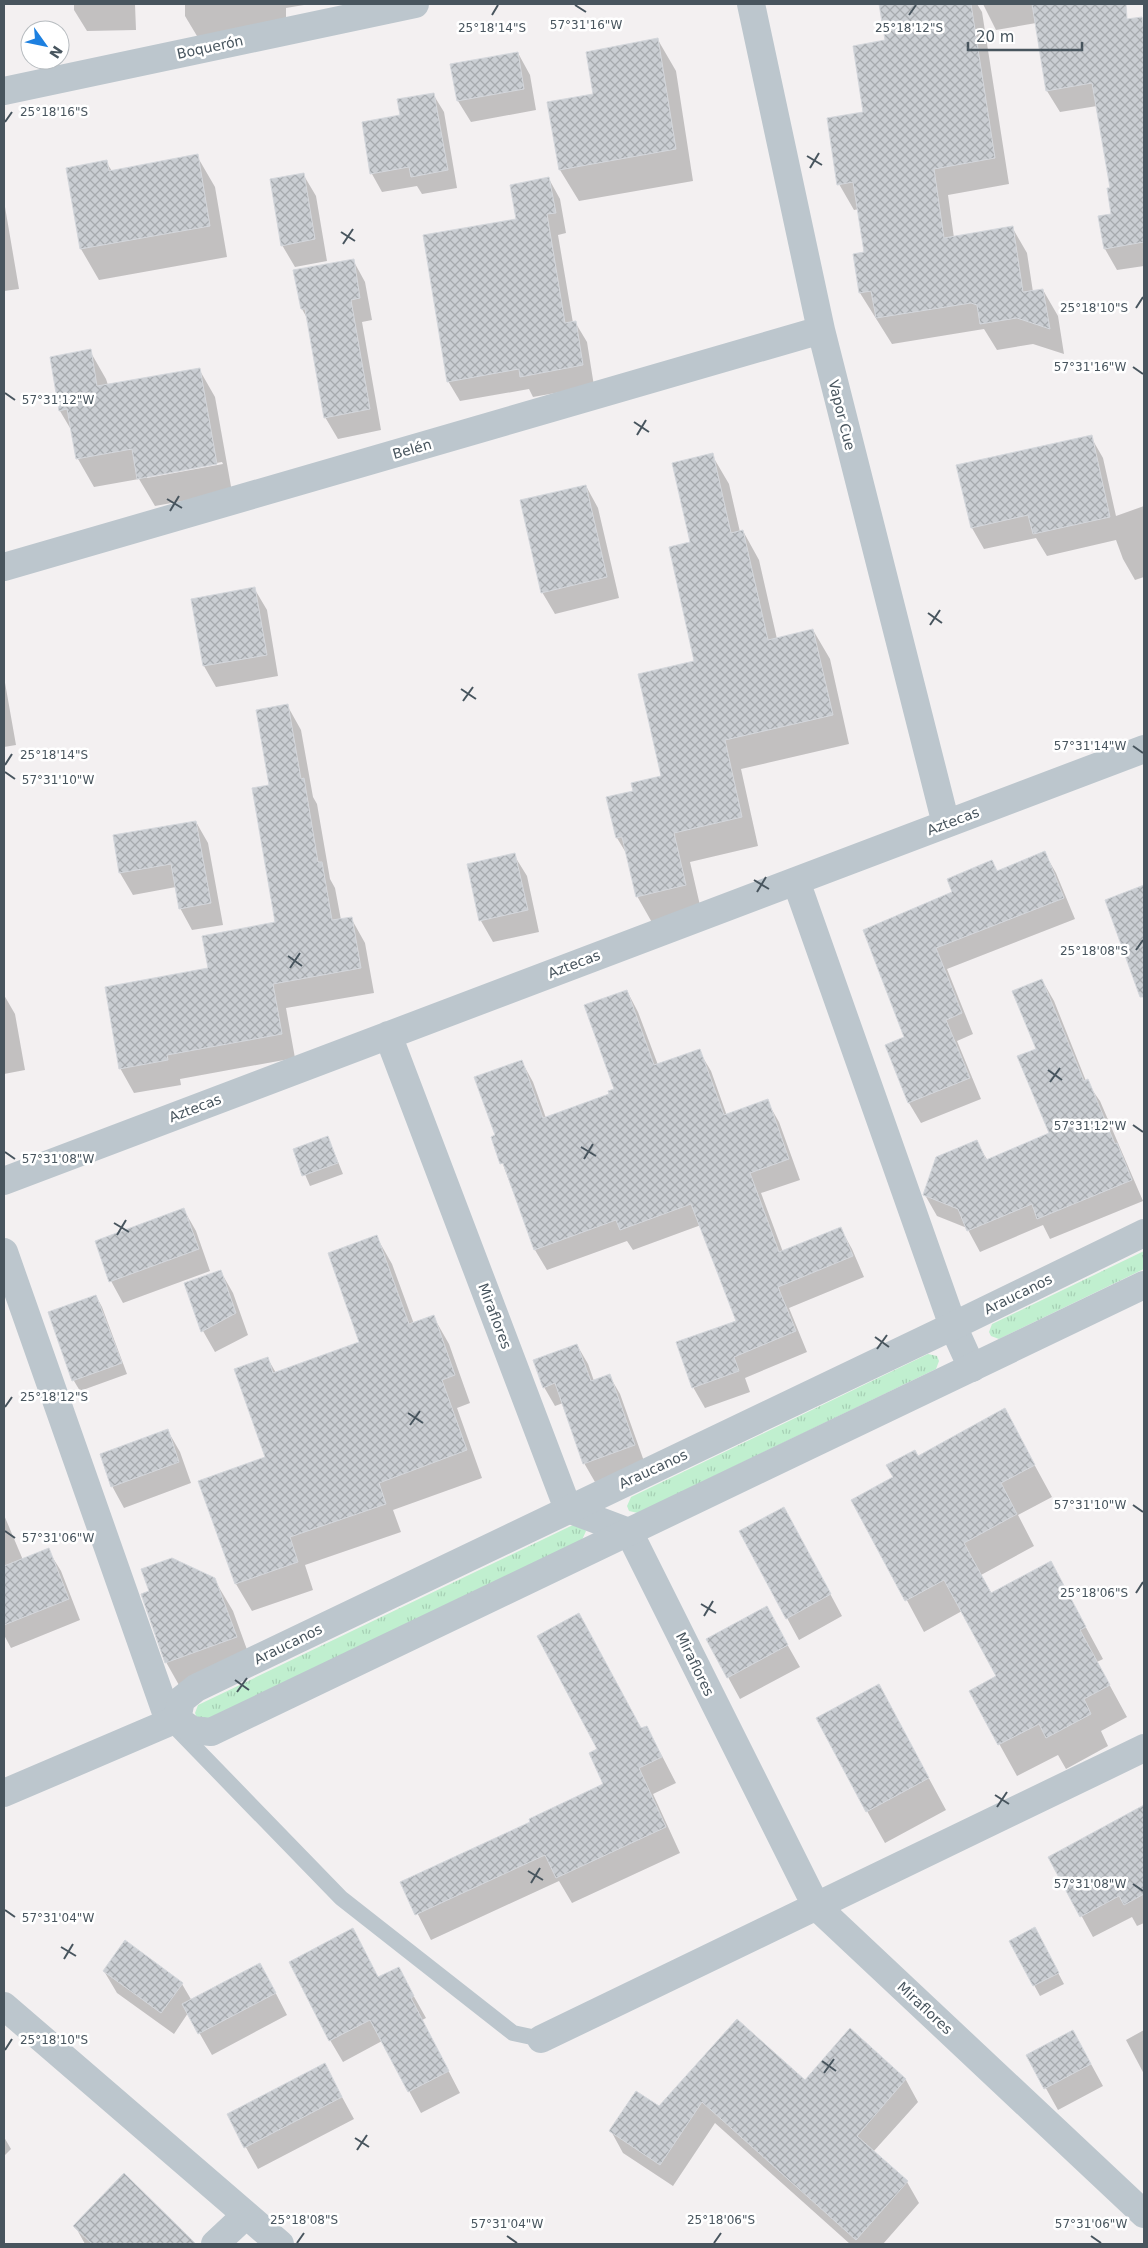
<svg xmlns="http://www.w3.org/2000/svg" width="1148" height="2248" font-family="'DejaVu Sans',sans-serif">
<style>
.grass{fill:url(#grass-tufts)}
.shadow{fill:#0003;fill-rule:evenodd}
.building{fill:url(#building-cross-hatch);stroke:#d4d7dc}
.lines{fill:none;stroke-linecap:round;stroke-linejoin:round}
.service{stroke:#bcc6cd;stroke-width:16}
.minor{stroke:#bcc6cd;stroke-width:28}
.tertiary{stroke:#bcc6cd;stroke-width:28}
.ticks{fill:none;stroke:#48555e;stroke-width:2}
.labels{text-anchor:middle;stroke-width:5;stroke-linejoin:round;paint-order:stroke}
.street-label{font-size:14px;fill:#48555e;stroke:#fff}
.ticks-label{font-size:12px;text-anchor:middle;fill:#48555e;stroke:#fff;stroke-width:5;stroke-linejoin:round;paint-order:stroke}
</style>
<defs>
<pattern id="grass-tufts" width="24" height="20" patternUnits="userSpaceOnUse" patternTransform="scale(1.25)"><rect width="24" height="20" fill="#c0efcf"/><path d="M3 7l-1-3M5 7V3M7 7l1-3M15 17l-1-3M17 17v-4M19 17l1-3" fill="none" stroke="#a6cfb4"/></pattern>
<pattern id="building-cross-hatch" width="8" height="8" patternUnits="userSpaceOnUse" patternTransform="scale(1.25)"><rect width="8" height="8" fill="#caced3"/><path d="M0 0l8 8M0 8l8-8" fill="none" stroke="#a6aaae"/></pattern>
</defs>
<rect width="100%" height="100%" fill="#f3f0f1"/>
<path class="grass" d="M1144,1251V1269L999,1339L991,1336L989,1332L992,1324Z
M928,1354L937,1356L939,1361L936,1369L638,1513L629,1511L627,1506L631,1497Z
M575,1524L582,1526L586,1531L582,1540L205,1721L197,1718L195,1713L198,1705Z"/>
<path class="shadow" d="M74,4H135L136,30L87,31L74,10Z
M185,4H310L286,8V36H197L185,16Z
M881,4H977L982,12L1009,184L948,195L954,238L1012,227L1027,253L1033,292L1043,290L1058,316L1064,354L1033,344L997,350L984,329L892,344L860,293L866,253L859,209L854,210L839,184L865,113L887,42Z
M983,4H1114L1117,22L1141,18L1144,23V266L1117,270L1105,249L1112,215L1111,189L1097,106L1060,112L1047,91L1036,23L996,30Z
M658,40L676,71L693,181L579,201L560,170L595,95Z
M518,53L530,75L536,110L471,122L458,101Z
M433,94L444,112L457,188L422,194L417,186L382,192L372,174L363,123L402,116Z
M197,156L215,187L227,257L99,280L81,249L106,162L112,171Z
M303,174L316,196L327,261L295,267L282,245Z
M549,179L560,199L566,233L558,235L573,323L575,322L587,342L594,386L533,397L529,389L460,401L448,381L518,220Z
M4,201L19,289L4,291Z
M353,260L365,282L372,320L362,322L381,430L338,439L325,417L308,320L302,309Z
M90,351L106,379L108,385L199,369L215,397L232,492L155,506L139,479L94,487L78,459L73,433L60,411ZM222,462L223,464L147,478V476Z
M1091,437L1103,458L1116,516L1144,506V577L1135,580L1123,559L1116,540L1047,556L1036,538L984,549L972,528Z
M712,455L729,484L740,532L743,531L759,560L777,639L813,630L830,659L849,744L741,769L758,846L690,862L702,914L654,926L637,896L628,856L617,838L608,798L635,792L662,777L696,662L691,543Z
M586,486L598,508L619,598L555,614L542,592Z
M254,588L267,610L278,676L216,687L204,666Z
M4,677L16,745L4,747Z
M287,705L301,730L313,797L317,804L330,879L335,888L341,920L351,918L365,943L374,993L286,1008L295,1058L180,1079L181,1085L134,1093L120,1068L209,969L276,923L270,786Z
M196,822L208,843L223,925L192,930L180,908L176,887L133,895L120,873L114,836Z
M1044,852L1056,873L1075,919L947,969L973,1034L957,1041L981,1099L921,1123L909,1103L886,1046L906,1038L954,893Z
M514,855L527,876L539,932L493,942L481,921L468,865Z
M1144,887V976L1139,978L1107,901Z
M1042,980L1054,1001L1086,1081L1100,1101L1143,1201L1050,1239L1043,1225L980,1252L967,1228L937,1216L925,1195L976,1141L988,1161L1051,1134L1037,1050Z
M627,991L638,1012L658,1065L699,1051L711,1071L727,1116L767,1101L779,1122L800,1180L761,1193L783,1252L841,1229L852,1249L864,1277L789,1308L807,1352L745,1378L750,1392L705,1408L693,1387L738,1322L701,1225L633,1250L627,1241L547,1270L535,1250L493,1138L497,1136L522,1062L533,1082L546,1118L611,1095L616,1089Z
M4,995L15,1014L25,1070L4,1074Z
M328,1137L343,1174L310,1186L294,1149Z
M184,1210L196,1231L210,1271L123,1303L111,1281Z
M376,1236L392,1264L414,1324L433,1316L449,1344L470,1403L457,1408L482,1478L393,1510L401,1532L305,1565L313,1590L252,1611L236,1584L199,1482L266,1458L268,1359L276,1373L361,1343Z
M221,1272L233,1293L248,1335L215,1352L203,1331Z
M96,1296L102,1307L127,1374L80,1391L74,1381L49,1313Z
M577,1345L588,1364L594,1381L609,1375L620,1394L645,1464L595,1482L584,1463L563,1403L555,1406L544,1387Z
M168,1431L180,1452L191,1483L124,1508L112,1486Z
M1022,1442L1052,1497L1018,1515L1034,1546L981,1575L992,1594H1068L1103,1659L1097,1662L1127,1717L1101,1731L1108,1746L1066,1769L1058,1755L1017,1776L970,1691L997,1677L962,1611L924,1632L853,1500L894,1477L918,1457Z
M4,1515L23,1560L48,1550L61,1571L80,1620L11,1648L4,1635Z
M796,1530L842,1616L799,1640L787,1618Z
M214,1579L233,1611L254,1669L184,1694L166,1662L150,1592Z
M579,1614L642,1730L647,1727L676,1783L653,1794L680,1853L572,1903L559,1881L431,1940L402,1883L532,1823L605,1785Z
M779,1630L800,1667L740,1699L728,1677Z
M879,1686L946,1810L885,1843L867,1811Z
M1144,1807V1923L1137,1926L1132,1917L1093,1937L1050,1858Z
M352,1930L379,1979L398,1968L426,2018L422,2020L460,2093L421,2113L382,2041L343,2062L330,2040Z
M1040,1939L1064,1984L1040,1996L1010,1941Z
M104,1971L182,1984L192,2001L272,1986L287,2015L212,2055L188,2013L174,2034L117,1993Z
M850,2030L906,2080L918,2102L873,2152L907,2182L919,2203L883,2244H850L715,2123L673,2186L623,2153L611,2131L659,2108L805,2081Z
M1144,2030V2074L1126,2040Z
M1085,2053L1103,2086L1058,2110L1028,2056Z
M324,2064L354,2119L258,2169L228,2115Z
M4,2137L11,2149L4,2156Z
M75,2226L181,2231L188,2244H85Z"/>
<path class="building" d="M879,4H971L995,158L934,169L944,238L1013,226L1023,292L1043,289L1050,329L1017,318L980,324L977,305L971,303L876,318L871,291L859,293L853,254L864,252L853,182L837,185L827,118L863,112L853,46L885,40Z
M1032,4H1126L1127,19L1142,17L1144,32V242L1104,249L1098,216L1111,214L1107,188H1110L1092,83L1046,91Z
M658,38L676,149L559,170L547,102L593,94L586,52Z
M518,52L524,89L457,101L450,64Z
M434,93L448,170L411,177L409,167L370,174L362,122L400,115L397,99Z
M198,154L210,226L80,249L66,168L107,160L109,171Z
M304,173L315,239L281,246L270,179Z
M549,177L556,213L547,214L565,323L576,321L583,365L520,377L519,369L447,382L423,235L516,219L510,185Z
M354,259L360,298L351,300L370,409L324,418L305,309H301L293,270Z
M91,349L97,386L200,368L217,464L137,479L132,449L76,459L67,409L59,411L50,357Z
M1092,435L1110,517L1033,534L1028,515L971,528L956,465Z
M713,453L731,533L743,530L768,640L813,629L833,715L725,740L742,817L674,833L686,885L636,897L622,837L616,838L606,797L633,791L631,783L661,776L638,674L694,661L669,547L690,542L672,463Z
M586,485L607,577L541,593L520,500Z
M255,587L267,655L203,666L191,599Z
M288,704L301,779L304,778L318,862H322L332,920L352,917L361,968L273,984L282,1034L167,1055L168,1060L119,1069L105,987L208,968L202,936L275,922L252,788L269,785L256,710Z
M196,821L211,903L179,909L171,864L119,873L113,835Z
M1045,851L1064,898L936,948L962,1013L946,1020L970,1078L908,1103L885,1045L904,1037L863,930L952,892L947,879L992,860L997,871Z
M515,853L528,910L479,921L467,864Z
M1144,885V997H1140L1105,900Z
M1042,979L1084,1081L1088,1079L1115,1144L1117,1143L1132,1180L1037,1219L1032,1204L967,1231L958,1209L923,1195L936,1157L977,1140L986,1160L1049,1133L1017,1056L1036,1049L1012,991Z
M627,990L654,1065L700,1049L724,1115L768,1099L789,1159L750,1173L779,1252L841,1227L853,1256L778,1287L796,1331L734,1357L739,1371L692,1388L676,1342L736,1321L691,1204L620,1230L616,1220L534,1250L503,1163L500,1164L491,1137L495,1135L474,1077L522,1060L543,1118L609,1094L608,1091L614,1089L584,1005Z
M328,1136L338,1163L302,1176L293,1149Z
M184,1208L199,1249L109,1282L95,1241Z
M377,1235L409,1324L434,1315L455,1375L442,1380L467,1450L379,1483L386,1504L290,1537L298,1562L235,1584L198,1481L265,1457L234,1369L268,1357L273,1373L359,1342L328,1253Z
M221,1270L236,1313L201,1332L184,1283Z
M96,1295L122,1363L72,1381L48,1312Z
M577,1344L591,1381L610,1374L635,1445L583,1464L555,1383L543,1388L533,1360Z
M1005,1408L1035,1465L1001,1483L1017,1514L964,1543L991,1593L1051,1561L1086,1627L1080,1630L1110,1685L1084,1699L1091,1714L1046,1738L1039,1724L998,1745L969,1691L996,1676L944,1580L905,1601L851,1500L893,1477L886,1465L915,1450L918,1456Z
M168,1429L179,1462L111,1487L100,1454Z
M784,1507L831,1594L786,1619L739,1531Z
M49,1548L69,1599L4,1625V1566Z
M172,1558L215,1578L237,1637L165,1663L141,1594L149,1591L141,1569Z
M767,1606L788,1645L727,1678L706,1639Z
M579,1613L641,1728L647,1726L662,1757L639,1768L666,1827L556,1878L545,1855L415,1915L400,1882L530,1822L529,1819L603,1784L589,1753L597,1749L537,1636Z
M879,1684L929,1778L866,1812L816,1718Z
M1144,1805V1894L1124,1905L1119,1896L1080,1917L1048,1857Z
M1035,1927L1059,1973L1033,1986L1009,1941Z
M353,1928L378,1977L399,1967L414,1996L411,1998L449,2071L408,2092L370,2020L329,2041L289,1962Z
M125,1940L183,1983L161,2013L103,1971Z
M260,1963L276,1993L198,2034L182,2004Z
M737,2019L805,2080L850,2028L906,2079L857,2136L908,2181L856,2240L702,2102L660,2165L609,2131L636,2091L659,2106Z
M1073,2030L1091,2064L1044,2089L1026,2055Z
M325,2063L342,2097L244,2148L227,2114Z
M124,2173L196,2244H92L73,2226Z"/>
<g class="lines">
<path class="service" d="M176,1728L341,1898L513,2033L541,2039"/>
<path class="minor" d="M751,4L821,330L946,824
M4,567L821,330
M796,881L953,1326L972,1368
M388,1035L568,1509L629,1532L816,1906L1144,2214
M4,1181L1144,749
M4,1252L169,1721
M4,2006L280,2244
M541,2039L1144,1748
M215,2244L246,2215"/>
<path class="tertiary" d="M4,91L415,4
M177,1719L181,1700L196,1688L953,1326L1144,1233
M177,1719L192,1730L211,1732L1144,1285
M4,1793L177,1719"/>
</g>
<path class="ticks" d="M575,5L586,12M492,15L498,5M909,15L916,5M5,122L12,112M807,156L822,165M810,168L819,153M341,232L355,241M343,244L353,229M1136,308L1143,297M1133,367L1143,374M5,393L15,400M634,422L649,432M637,435L646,420M167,499L182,508M170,511L179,496M928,613L942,623M930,625L940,610M461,689L476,699M463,701L473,687M1133,746L1143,753M5,765L12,754M5,772L15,779M754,880L769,889M757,892L766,877M1136,950L1143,940M288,956L302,966M290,968L300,953M1048,1070L1062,1080M1050,1082L1060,1068M1133,1125L1143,1132M581,1147L596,1156M5,1152L15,1159M584,1159L593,1144M114,1223L129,1232M117,1235L126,1220M875,1337L889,1347M877,1349L887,1335M5,1407L12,1397M408,1413L423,1423M410,1425L420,1411M1133,1505L1143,1512M5,1531L15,1538M1136,1593L1143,1582M701,1604L716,1613M704,1616L713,1601M235,1680L249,1690M237,1692L247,1678M995,1795L1009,1804M997,1807L1007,1792M528,1871L543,1880M531,1883L540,1868M1133,1884L1143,1891M5,1910L15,1917M61,1947L76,1956M64,1959L73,1944M5,2050L12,2039M822,2061L836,2071M824,2073L834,2059M355,2138L369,2147M357,2150L367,2135M507,2236L517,2243M1091,2236L1101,2243M297,2243L304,2233M714,2243L721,2233"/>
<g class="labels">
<g class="street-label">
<text transform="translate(210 47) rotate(-12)" y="5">Boquerón</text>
<text transform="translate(842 415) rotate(76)" y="5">Vapor Cue</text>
<text transform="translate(412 449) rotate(-16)" y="5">Belén</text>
<text transform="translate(953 821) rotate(-21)" y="5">Aztecas</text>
<text transform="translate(574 964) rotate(-21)" y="5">Aztecas</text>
<text transform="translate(195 1108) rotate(-21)" y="5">Aztecas</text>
<text transform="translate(1018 1294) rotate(-26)" y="5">Araucanos</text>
<text transform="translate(495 1316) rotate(69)" y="5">Miraflores</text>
<text transform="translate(653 1469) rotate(-25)" y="5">Araucanos</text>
<text transform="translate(288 1644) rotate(-26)" y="5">Araucanos</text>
<text transform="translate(695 1664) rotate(64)" y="5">Miraflores</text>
<text transform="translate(925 2008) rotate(43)" y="5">Miraflores</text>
</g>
</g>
<g class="ticks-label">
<text x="586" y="29">57°31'16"W</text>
<text x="492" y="32">25°18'14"S</text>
<text x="909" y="32">25°18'12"S</text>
<text x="54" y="116">25°18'16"S</text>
<text x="1094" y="312">25°18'10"S</text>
<text x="1090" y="371">57°31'16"W</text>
<text x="58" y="404">57°31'12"W</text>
<text x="1090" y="750">57°31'14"W</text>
<text x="54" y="759">25°18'14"S</text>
<text x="58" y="784">57°31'10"W</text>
<text x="1094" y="955">25°18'08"S</text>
<text x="1090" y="1130">57°31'12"W</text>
<text x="58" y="1163">57°31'08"W</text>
<text x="54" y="1401">25°18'12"S</text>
<text x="1090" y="1509">57°31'10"W</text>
<text x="58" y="1542">57°31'06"W</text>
<text x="1094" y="1597">25°18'06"S</text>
<text x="1090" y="1888">57°31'08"W</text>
<text x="58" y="1922">57°31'04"W</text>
<text x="54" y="2044">25°18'10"S</text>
<text x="304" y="2224">25°18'08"S</text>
<text x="721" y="2224">25°18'06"S</text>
<text x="507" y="2228">57°31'04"W</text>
<text x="1091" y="2228">57°31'06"W</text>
</g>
<rect width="1148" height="2248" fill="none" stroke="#48555e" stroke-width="10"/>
<g transform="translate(45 45) rotate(123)"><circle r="24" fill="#ffffff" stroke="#b6bbbf"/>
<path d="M0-4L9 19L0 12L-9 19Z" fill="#1d80e0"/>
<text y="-8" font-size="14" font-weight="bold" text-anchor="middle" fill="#48555e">N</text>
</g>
<path d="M968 42v8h114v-8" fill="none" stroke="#48555e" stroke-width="2.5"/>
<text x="976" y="42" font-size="15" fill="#48555e" stroke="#ffffff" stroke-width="4" paint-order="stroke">20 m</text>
</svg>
